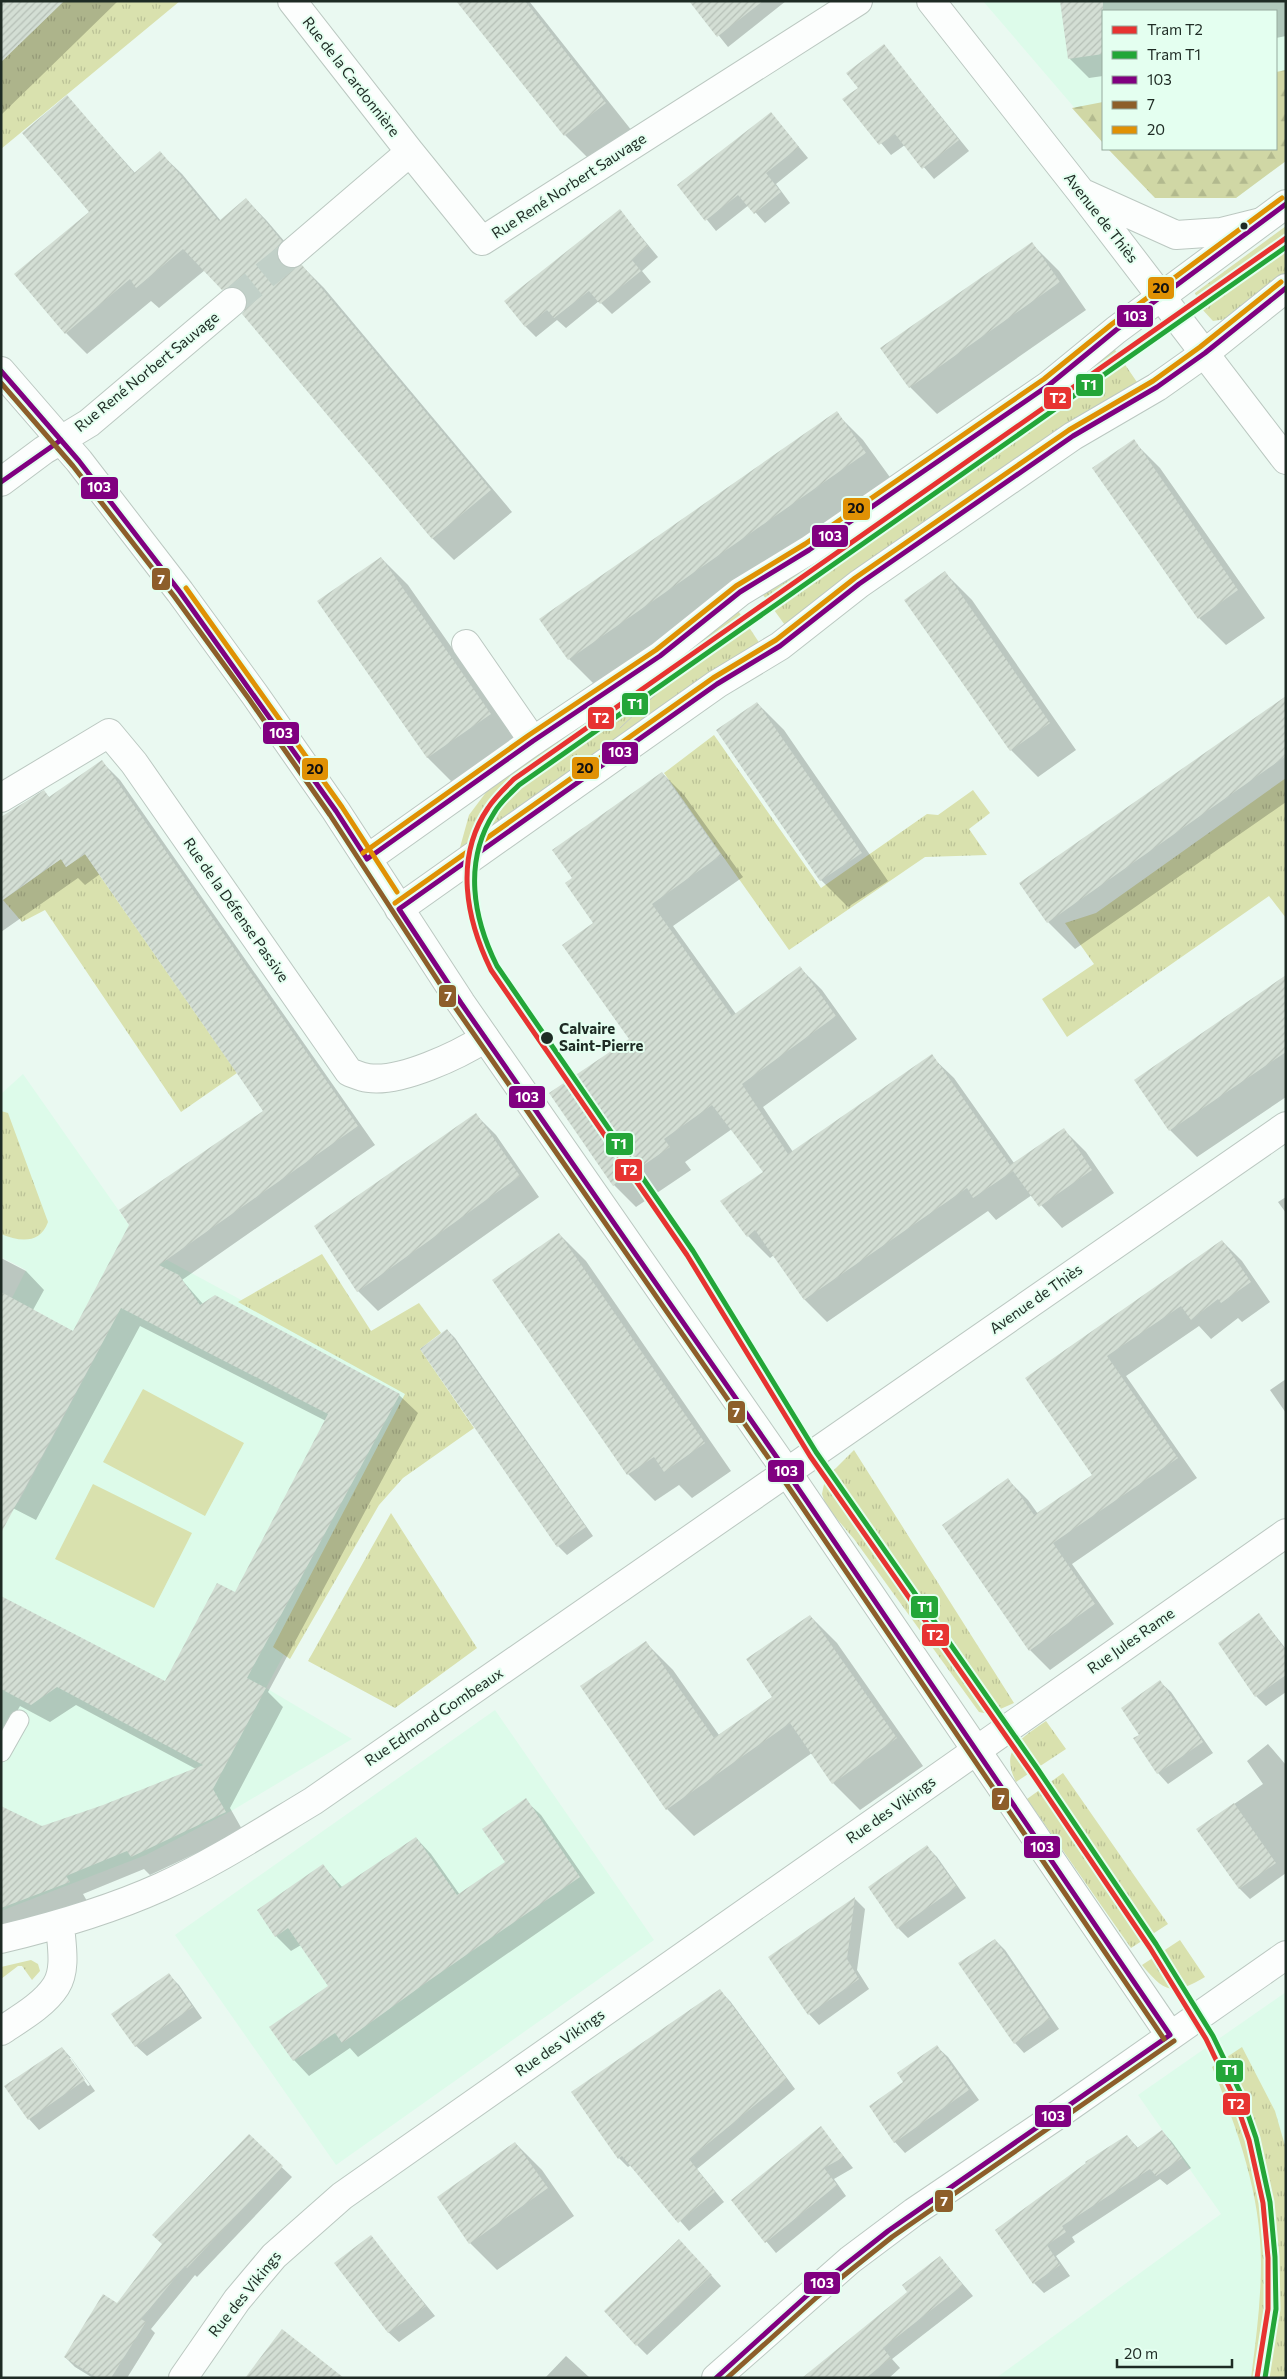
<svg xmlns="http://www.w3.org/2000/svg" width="1287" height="2379" font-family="Commissioner,sans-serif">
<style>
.built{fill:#ddfbea}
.grass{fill:url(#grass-tufts)}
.forest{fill:url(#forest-firs)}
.pitch{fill:#d9e1ae}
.shadow{fill:#0003;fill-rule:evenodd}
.building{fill:url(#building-hatch)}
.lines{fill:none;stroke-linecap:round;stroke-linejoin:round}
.street-tunnel{stroke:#c1d0c8;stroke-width:28;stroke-dasharray:28 14;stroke-linecap:butt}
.lane-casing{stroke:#bbc8c1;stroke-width:21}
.street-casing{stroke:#bbc8c1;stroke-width:30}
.secondary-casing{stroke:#bbc8c1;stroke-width:30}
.lane{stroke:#fcfefd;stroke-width:19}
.street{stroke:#fcfefd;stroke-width:28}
.secondary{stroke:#fcfefd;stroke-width:28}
.tram{stroke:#c3c8c5;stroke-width:1}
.bus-1-casing{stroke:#e4fff0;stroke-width:9}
.bus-2-casing{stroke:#e4fff0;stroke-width:9}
.bus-3-casing{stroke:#e4fff0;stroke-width:9}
.bus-1{stroke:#800080;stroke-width:5}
.bus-2{stroke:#8d5e2a;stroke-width:5}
.bus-3{stroke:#e09104;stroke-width:5}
.tram-1-casing{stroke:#e4fff0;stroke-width:9}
.tram-2-casing{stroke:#e4fff0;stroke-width:9}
.tram-1{stroke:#e73331;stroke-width:5}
.tram-2{stroke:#23a638;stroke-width:5}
.bus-dot{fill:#1e2b24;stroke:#e4fff0;stroke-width:2}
.labels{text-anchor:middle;stroke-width:4;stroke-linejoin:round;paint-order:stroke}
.street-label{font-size:15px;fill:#1e2b24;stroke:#e4fff0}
.stop-label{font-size:15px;font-weight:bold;fill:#1e2b24;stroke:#e4fff0;text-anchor:start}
.line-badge{stroke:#e4fff0;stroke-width:2}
.badge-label{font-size:14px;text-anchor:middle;font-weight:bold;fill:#fff}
.pale-badge-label{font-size:14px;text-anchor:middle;font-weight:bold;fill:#111}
</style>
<defs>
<pattern id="grass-tufts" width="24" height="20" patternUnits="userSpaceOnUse" patternTransform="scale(1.25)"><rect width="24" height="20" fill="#d9e1ae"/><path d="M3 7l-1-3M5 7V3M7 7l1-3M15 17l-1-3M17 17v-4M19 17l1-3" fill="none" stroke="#bac196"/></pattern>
<pattern id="forest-firs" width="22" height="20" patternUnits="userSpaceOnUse" patternTransform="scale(1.25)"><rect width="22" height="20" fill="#d0d7a5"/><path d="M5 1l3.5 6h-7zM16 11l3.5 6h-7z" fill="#b2b98e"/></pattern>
<pattern id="building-hatch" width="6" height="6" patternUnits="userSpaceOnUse" patternTransform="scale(1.25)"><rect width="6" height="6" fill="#d3ded4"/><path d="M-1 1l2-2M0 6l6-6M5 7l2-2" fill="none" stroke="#b5bfb6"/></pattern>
</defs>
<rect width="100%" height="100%" fill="#eaf9f1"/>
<path class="built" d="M983,1H1286V161L1236,198H1155L1276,149V11H1103V141Z
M23,1074L145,1248L421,1397L266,1688L352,1739L233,1810L146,1855L1,1911V1494L18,1503L101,1346L12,1298L26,1270L1,1257V1094Z
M495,1710L654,1940L336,2165L175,1935Z
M1286,1992V2378H996L1221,2214L1138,2095Z"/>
<path class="grass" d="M64,1H180L1,149V62Z
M1286,226V275L1226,319L1213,321L1201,308L1195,293Z
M1111,344L1141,388L790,632L758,588Z
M735,606L764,650L459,851L469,815L487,791L508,770Z
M714,735L821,888L927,814L938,815L973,790L990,813L969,829L987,855L925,857L789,950L664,773Z
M1286,778V918L1269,896L1067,1037L1042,999L1094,964L1065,923L1096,913Z
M85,854L237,1073L181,1112L45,910L22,922L3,900L61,859L66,867Z
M1,1111L8,1113L48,1222C40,1244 20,1242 1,1234Z
M322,1254L371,1331L419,1303L441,1333L420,1349L474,1428L403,1478L379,1505L290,1659L273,1647L405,1394L238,1302Z
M854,1450L1014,1703L989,1714L979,1712L854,1539L826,1506L822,1494L825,1479Z
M391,1513L477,1648L395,1708L308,1661Z
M1046,1721L1066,1749L1016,1782C999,1749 1022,1738 1046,1721Z
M1063,1773L1168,1924L1131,1948L1027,1799Z
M1180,1940L1205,1977C1173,1996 1165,1993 1142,1965Z
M31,1960L38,1964L40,1971L32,1980L22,1966H18L1,1979V1967Z
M1242,2047L1275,2111L1286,2149V2378H1251C1256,2340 1261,2301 1261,2263C1261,2195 1238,2130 1212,2067Z"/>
<path class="forest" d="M1286,70V161L1236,198H1155L1108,149H1276V72Z
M1103,102V143L1072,108Z"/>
<path class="pitch" d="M143,1389L244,1443L205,1516L103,1462Z
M93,1484L192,1533L154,1608L55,1559Z"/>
<path class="shadow" d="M1,1H118L1,115Z
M458,1H529L632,131L592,162L565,135Z
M691,1H786L728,47Z
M1061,1H1286V36L1276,38V11H1103V76L1089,78L1069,58Z
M884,46L969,151L934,179L905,145L891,155L844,99L860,88Z
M67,97L136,174L160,153L182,174L221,221L246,199L267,221L303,263L301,265L324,288L512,512L454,560L433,539L244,314L245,311L205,270L159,308L151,301L87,354L66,333L90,212Z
M771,113L808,158L776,184L790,203L765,223L749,205L716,231L679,185Z
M620,211L658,257L642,271L651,282L612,314L599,301L566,328L557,320L536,337L525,326Z
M1032,244L1059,271L1086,310L937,414L910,387Z
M836,413L863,440L892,480L596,686L569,659L541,619Z
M1133,441L1160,468L1265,618L1226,645L1199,618Z
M381,558L408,585L517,741L455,785L428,758L318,601Z
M945,573L972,600L1076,750L1038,777L1011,750Z
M1286,697V802L1075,949L1048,922Z
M757,703L784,730L888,881L848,907L821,880Z
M102,762L120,780L375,1145L182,1280L203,1304L399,1395L418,1413L268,1692L283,1707L230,1808L243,1831L150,1875L144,1869L83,1894L87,1901L23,1924L1,1929V1807L42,1828L104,1806L196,1769L76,1705L50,1722L20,1706L1,1740V1597L166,1683L236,1593L326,1421L140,1326L36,1520L1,1502V1258L26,1271L44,1290L33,1310L74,1332L264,1111L100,874L85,885L78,878L1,932V819L44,792L50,798Z
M662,773L684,795L743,877L673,926L736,1014L800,968L822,990L857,1039L763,1107L793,1152L931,1056L954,1078L1014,1163L1064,1130L1086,1152L1114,1193L1062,1228L1032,1195L996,1220L988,1211L827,1322L805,1300L774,1255L770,1258L748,1236L764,1172L732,1129L685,1162L691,1170L636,1207L614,1185L631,1039L595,923L573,878Z
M1286,980V1097L1197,1157L1170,1130Z
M476,1115L496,1135L539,1197L378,1311L358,1291Z
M1286,1197V1213L1278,1202Z
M559,1234L586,1261L731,1471L692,1498L679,1485L655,1501L628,1474Z
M1222,1241L1242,1261L1270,1302L1242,1322L1238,1318L1211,1339L1199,1326L1126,1376L1197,1478L1072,1564L1114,1624L1050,1670L1030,1650L1008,1480L1028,1500L1038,1514L1094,1476L1026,1378Z
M447,1330L455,1338L593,1536L567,1555L558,1546L422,1349Z
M1286,1379V1413L1270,1390Z
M1259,1615L1286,1649V1692L1266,1706L1256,1696Z
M810,1616L837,1643L923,1766L860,1810L833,1783L812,1753L694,1836L667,1809L646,1643L673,1670L719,1735L774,1697Z
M1160,1682L1171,1692L1213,1753L1168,1784L1158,1773L1141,1735Z
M1268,1744L1286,1765V1873L1250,1899L1240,1889L1198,1829L1263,1784L1247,1761Z
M525,1800L541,1815L595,1893L358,2057L350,2048L309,2076L294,2060L330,1987L301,1945L291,1951L276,1936L323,1866L343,1888L416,1838L431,1854L460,1895L507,1862Z
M927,1847L937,1857L966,1898L908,1938L898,1928Z
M855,1899L865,1909L857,1970L869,1989L819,2025L809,2014L770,1957Z
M995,1940L1005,1950L1059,2029L1024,2053L1015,2043Z
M169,1975L179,1985L202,2018L147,2056L136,2046L113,2014Z
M720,1991L730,2001L795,2089L697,2169L724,2202L689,2231L631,2165L628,2167L619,2158Z
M937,2047L948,2057L979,2100L905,2153L895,2142L871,2106L905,2082Z
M62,2048L72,2059L95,2091L39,2130L29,2119ZM68,2058H71L90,2085L88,2086Z
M821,2128L853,2168L834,2179L846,2196L776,2253L732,2200Z
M1162,2131L1172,2142L1191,2168L1167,2185L1160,2179L1072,2237L1075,2242L1056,2256L1070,2276L1044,2293L1034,2283L997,2230L1127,2136L1138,2148Z
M249,2136L292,2177L197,2277L195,2275L151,2329L155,2333L127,2378H93L75,2367L65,2357L117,2305Z
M515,2143L542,2170L574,2216L497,2270L470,2243Z
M371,2237L435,2316L399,2342L388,2332Z
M689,2251L721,2286L647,2355L637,2345Z
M940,2257L973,2296L892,2359L900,2368L889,2378H804L909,2292Z
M566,2356L590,2378H545Z"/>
<path class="building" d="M1,1H64L1,62Z
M456,1H525L606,103L564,136Z
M689,1H763L717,37Z
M1060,1H1103V54L1068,59Z
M884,44L959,140L922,169L895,134L879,145L842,99L858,88L846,73Z
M67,95L134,173L160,151L219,221L246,198L282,241L277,248V256L280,263L287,268H295L302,265L491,490L432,539L242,314L247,307V300L244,292L237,287H230L222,290L183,249L136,288L130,279L65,334L14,274L89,212L22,133Z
M771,112L799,147L766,173L781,192L754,214L738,195L705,221L677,185Z
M620,209L648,246L632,260L641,271L600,304L589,291L554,318L547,310L525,327L504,301Z
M1032,242L1060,282L909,388L880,348Z
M837,411L866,453L568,660L539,619Z
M1134,439L1238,590L1198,619L1092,468Z
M381,557L491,714L427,758L317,601Z
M945,571L1050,723L1010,751L904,600Z
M1286,696V756L1047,923L1019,883Z
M757,702L862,853L820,881L716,730Z
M102,760L358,1126L159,1265L179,1275L200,1305L215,1295L400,1394L247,1678L266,1688L213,1789L226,1812L131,1857L127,1851L66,1876L70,1882L1,1908V1806L42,1826L103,1805L203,1765L57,1687L31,1705L1,1689V1596L165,1681L217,1583L235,1592L328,1414L121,1308L1,1533V1292L73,1331L129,1225L119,1210L263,1111L85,854L66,867L61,859L1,901V817L44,790L49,797Z
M662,772L721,855L652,904L732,1016L800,966L836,1016L742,1084L788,1154L932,1054L1010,1165L1064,1128L1092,1170L1039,1207L1013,1171L973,1198L967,1188L804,1300L755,1230L747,1237L720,1201L763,1172L712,1105L664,1139L670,1147L613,1186L549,1093L629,1039L562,945L593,923L565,883L572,878L552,850Z
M1286,975V1052L1169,1131L1134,1080Z
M476,1113L520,1176L357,1292L314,1226Z
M559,1233L705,1443L664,1472L654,1457L627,1475L492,1280Z
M1222,1240L1251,1282L1221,1303L1218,1299L1191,1320L1181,1306L1107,1356L1178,1458L1053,1543L1095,1604L1029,1651L942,1525L1008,1478L1034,1515L1092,1475L1025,1378Z
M447,1329L586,1527L557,1547L420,1349Z
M1259,1613L1286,1651V1675L1255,1697L1218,1643Z
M810,1615L897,1738L832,1784L790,1723L666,1810L580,1686L646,1641L714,1738L772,1697L746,1659Z
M1160,1680L1203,1742L1157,1774L1133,1738L1139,1735L1121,1708Z
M526,1798L580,1877L427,1982L342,2043L335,2033L293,2061L269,2027L328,1986L288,1928L275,1937L257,1910L323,1864L340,1888L416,1837L457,1895L505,1862L482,1829Z
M1234,1803L1276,1863L1239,1889L1196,1829Z
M927,1845L957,1887L897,1929L868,1887Z
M855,1897L847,1959L859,1979L808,2015L768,1957Z
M995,1939L1050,2019L1014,2044L958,1963Z
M169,1973L193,2007L135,2047L111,2014Z
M720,1989L787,2079L689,2159L715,2192L678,2223L622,2156L618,2159L571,2092Z
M937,2045L969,2090L894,2143L869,2106L903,2082L897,2073Z
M62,2047L85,2080L28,2120L4,2086Z
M821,2126L844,2157L824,2168L837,2185L765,2243L731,2200Z
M1162,2130L1182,2158L1156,2176L1150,2169L1062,2226L1066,2232L1047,2245L1060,2265L1033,2284L995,2230L1086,2163L1085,2162L1127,2135L1137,2148Z
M249,2134L283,2166L187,2268L185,2266L141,2319L146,2322L111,2378H97L64,2357L103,2294L117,2303L162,2244L152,2235Z
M515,2142L548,2188L469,2244L437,2197Z
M371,2235L426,2306L388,2333L334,2263Z
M679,2239L712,2275L636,2346L604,2311Z
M940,2256L963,2285L883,2348L891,2358L866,2378H802L907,2292L902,2285Z
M282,2329L344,2378H245Z"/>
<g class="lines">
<path class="street-tunnel" d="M232,302L292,253"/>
<g class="lane-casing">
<path id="lane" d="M1,1752L19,1720"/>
</g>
<g class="street-casing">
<path id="street" d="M292,1L410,152
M931,1L1081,192L1286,460
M1085,194L1176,235L1221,232L1261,222
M292,253L410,152L482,241L858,1
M61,440L89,423L232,302
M466,644L533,741
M1,798L109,733L134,763L349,1072C355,1074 361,1077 368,1078C400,1083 459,1055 485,1038
M1,1939C55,1926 110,1910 161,1887C214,1863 263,1831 313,1801L1286,1126
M1,2031C19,2019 44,2005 56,1986C67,1969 61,1943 60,1924
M183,2378L237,2300L274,2256L342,2196L1286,1533"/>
</g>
<g class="secondary-casing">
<path id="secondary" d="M1,371L79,461L180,592L255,695L336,811L461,1003L787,1472L1170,2035
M1,482L44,450L61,440
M367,859L533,741L660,656L740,592L809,550L1049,385L1116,330L1286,204
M399,909L717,684L780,646L859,584L1073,436L1157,387L1205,353L1286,288
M716,2378L850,2260L914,2212L1059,2114L1286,1955"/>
</g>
<use href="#lane" class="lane"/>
<use href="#street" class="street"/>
<use href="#secondary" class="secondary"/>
<path class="tram" d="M620,728L717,637"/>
<g class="bus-1-casing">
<path id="bus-1" d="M1,371L79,461L180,592L336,811L367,859
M1,482L61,440
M367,859L533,741L660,656L740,592L809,550L1049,385L1116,330L1286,204
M399,909L461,1003L787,1472L1170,2035
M399,909L717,684L780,646L859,584L1073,436L1157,387L1205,353L1286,288
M716,2378L812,2291L888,2231L1170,2035"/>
</g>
<g class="bus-2-casing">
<path id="bus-2" d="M1,383L73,466L174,596L249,699L330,815L455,1007L781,1476L1164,2039
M727,2378L817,2297L892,2237L1174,2041"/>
</g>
<g class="bus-3-casing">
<path id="bus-3" d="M186,588L342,807L397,892
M363,853L529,735L656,650L736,586L805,544L1044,379L1112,324L1282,198
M395,903L713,678L776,640L855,578L1069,430L1153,381L1200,347L1281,282"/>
</g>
<use href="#bus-1" class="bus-1"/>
<use href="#bus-2" class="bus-2"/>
<use href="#bus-3" class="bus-3"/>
<g class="tram-1-casing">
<path id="tram-1" d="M1257,2378L1268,2309V2258L1263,2203L1249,2140L1234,2097L1206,2039L1150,1948L1031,1772L810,1456L687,1255L491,970C466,919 454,858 488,808C495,797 505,788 514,779L1286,238"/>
</g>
<g class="tram-2-casing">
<path id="tram-2" d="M1265,2378L1276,2309L1275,2257L1270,2202L1256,2138L1241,2094L1213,2036L1156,1944L1037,1768L816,1452L693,1251L497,966C473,918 463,862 494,813C500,802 510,794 519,785L1286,247"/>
</g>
<use href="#tram-1" class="tram-1"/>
<use href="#tram-2" class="tram-2"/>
</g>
<g class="bus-dot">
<circle cx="1244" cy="226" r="4.5"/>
<circle cx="547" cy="1038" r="7"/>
</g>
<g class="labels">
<g class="street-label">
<text transform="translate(351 77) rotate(52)" y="5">Rue de la Cardonnière</text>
<text transform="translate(569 186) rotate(-33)" y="5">Rue René Norbert Sauvage</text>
<text transform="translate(1101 218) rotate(52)" y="5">Avenue de Thiès</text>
<text transform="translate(147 372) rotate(-39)" y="5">Rue René Norbert Sauvage</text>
<text transform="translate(236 910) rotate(55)" y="5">Rue de la Défense Passive</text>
<text transform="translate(1036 1299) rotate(-35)" y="5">Avenue de Thiès</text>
<text transform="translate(1131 1641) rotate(-35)" y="5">Rue Jules Rame</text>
<text transform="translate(434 1717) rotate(-34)" y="5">Rue Edmond Gombeaux</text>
<text transform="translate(891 1810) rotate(-35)" y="5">Rue des Vikings</text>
<text transform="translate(560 2043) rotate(-35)" y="5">Rue des Vikings</text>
<text transform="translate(245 2294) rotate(-51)" y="5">Rue des Vikings</text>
</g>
<g class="stop-label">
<text x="559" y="1034">Calvaire<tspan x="559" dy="17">Saint-Pierre</tspan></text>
</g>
</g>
<g class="line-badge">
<rect x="1147" y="276" width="28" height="24" rx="5" fill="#e09104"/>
<rect x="1116" y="304" width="38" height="24" rx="5" fill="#800080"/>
<rect x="1075" y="373" width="29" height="24" rx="5" fill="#23a638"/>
<rect x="1043" y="386" width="29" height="24" rx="5" fill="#e73331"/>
<rect x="80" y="476" width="39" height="24" rx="5" fill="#800080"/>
<rect x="842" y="497" width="29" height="24" rx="5" fill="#e09104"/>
<rect x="811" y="524" width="38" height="24" rx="5" fill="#800080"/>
<rect x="151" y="567" width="20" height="24" rx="5" fill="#8d5e2a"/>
<rect x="621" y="692" width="28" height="24" rx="5" fill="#23a638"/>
<rect x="587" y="706" width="28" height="24" rx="5" fill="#e73331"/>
<rect x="262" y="721" width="38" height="24" rx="5" fill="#800080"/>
<rect x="601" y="741" width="38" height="24" rx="5" fill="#800080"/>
<rect x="571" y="756" width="29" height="24" rx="5" fill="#e09104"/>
<rect x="301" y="757" width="28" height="24" rx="5" fill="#e09104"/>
<rect x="438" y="984" width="19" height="24" rx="5" fill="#8d5e2a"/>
<rect x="508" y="1085" width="38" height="24" rx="5" fill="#800080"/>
<rect x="605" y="1132" width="29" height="24" rx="5" fill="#23a638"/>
<rect x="614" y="1158" width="29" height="24" rx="5" fill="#e73331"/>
<rect x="727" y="1400" width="19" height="24" rx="5" fill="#8d5e2a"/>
<rect x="767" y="1459" width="38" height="24" rx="5" fill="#800080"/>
<rect x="910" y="1595" width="29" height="24" rx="5" fill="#23a638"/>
<rect x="921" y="1623" width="29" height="24" rx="5" fill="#e73331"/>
<rect x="991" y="1787" width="19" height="24" rx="5" fill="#8d5e2a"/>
<rect x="1023" y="1835" width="38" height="24" rx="5" fill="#800080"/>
<rect x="1215" y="2059" width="29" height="24" rx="5" fill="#23a638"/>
<rect x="1222" y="2092" width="29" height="24" rx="5" fill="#e73331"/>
<rect x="1034" y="2104" width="38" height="24" rx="5" fill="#800080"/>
<rect x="934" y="2189" width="20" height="24" rx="5" fill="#8d5e2a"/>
<rect x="803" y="2271" width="38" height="24" rx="5" fill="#800080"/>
</g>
<g class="badge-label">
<text x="1135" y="321">103</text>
<text x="1089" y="390">T1</text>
<text x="1058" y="403">T2</text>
<text x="99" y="492">103</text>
<text x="830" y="541">103</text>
<text x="161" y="584">7</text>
<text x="635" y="709">T1</text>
<text x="601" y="723">T2</text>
<text x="281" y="738">103</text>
<text x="620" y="757">103</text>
<text x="448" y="1001">7</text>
<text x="527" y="1102">103</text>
<text x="619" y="1149">T1</text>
<text x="629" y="1175">T2</text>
<text x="736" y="1417">7</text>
<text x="786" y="1476">103</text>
<text x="925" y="1612">T1</text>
<text x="935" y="1640">T2</text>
<text x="1001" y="1804">7</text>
<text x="1042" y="1852">103</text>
<text x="1230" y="2075">T1</text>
<text x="1236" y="2109">T2</text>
<text x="1053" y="2121">103</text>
<text x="944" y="2206">7</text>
<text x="822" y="2288">103</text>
</g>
<g class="pale-badge-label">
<text x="1161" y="293">20</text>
<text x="856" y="513">20</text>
<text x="585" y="773">20</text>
<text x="315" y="774">20</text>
</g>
<rect width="1287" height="2379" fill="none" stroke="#1e2b24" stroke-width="5"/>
<rect x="1102" y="10" width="175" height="140" fill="#e4fff0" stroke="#95aa9e"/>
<rect x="1112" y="26" width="25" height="8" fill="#e73331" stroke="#95aa9e"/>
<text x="1147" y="35" font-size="15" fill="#1e2b24">Tram T2</text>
<rect x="1112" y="51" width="25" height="8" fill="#23a638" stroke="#95aa9e"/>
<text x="1147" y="60" font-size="15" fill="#1e2b24">Tram T1</text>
<rect x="1112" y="76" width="25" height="8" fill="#800080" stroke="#95aa9e"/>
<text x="1147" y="85" font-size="15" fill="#1e2b24">103</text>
<rect x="1112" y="101" width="25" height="8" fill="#8d5e2a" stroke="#95aa9e"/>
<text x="1147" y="110" font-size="15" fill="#1e2b24">7</text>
<rect x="1112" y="126" width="25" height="8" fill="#e09104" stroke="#95aa9e"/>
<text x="1147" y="135" font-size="15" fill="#1e2b24">20</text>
<path d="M1117 2359v8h115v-8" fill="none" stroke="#1e2b24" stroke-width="2.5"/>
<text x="1124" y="2359" font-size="15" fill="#1e2b24" stroke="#e4fff0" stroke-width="4" paint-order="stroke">20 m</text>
</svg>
